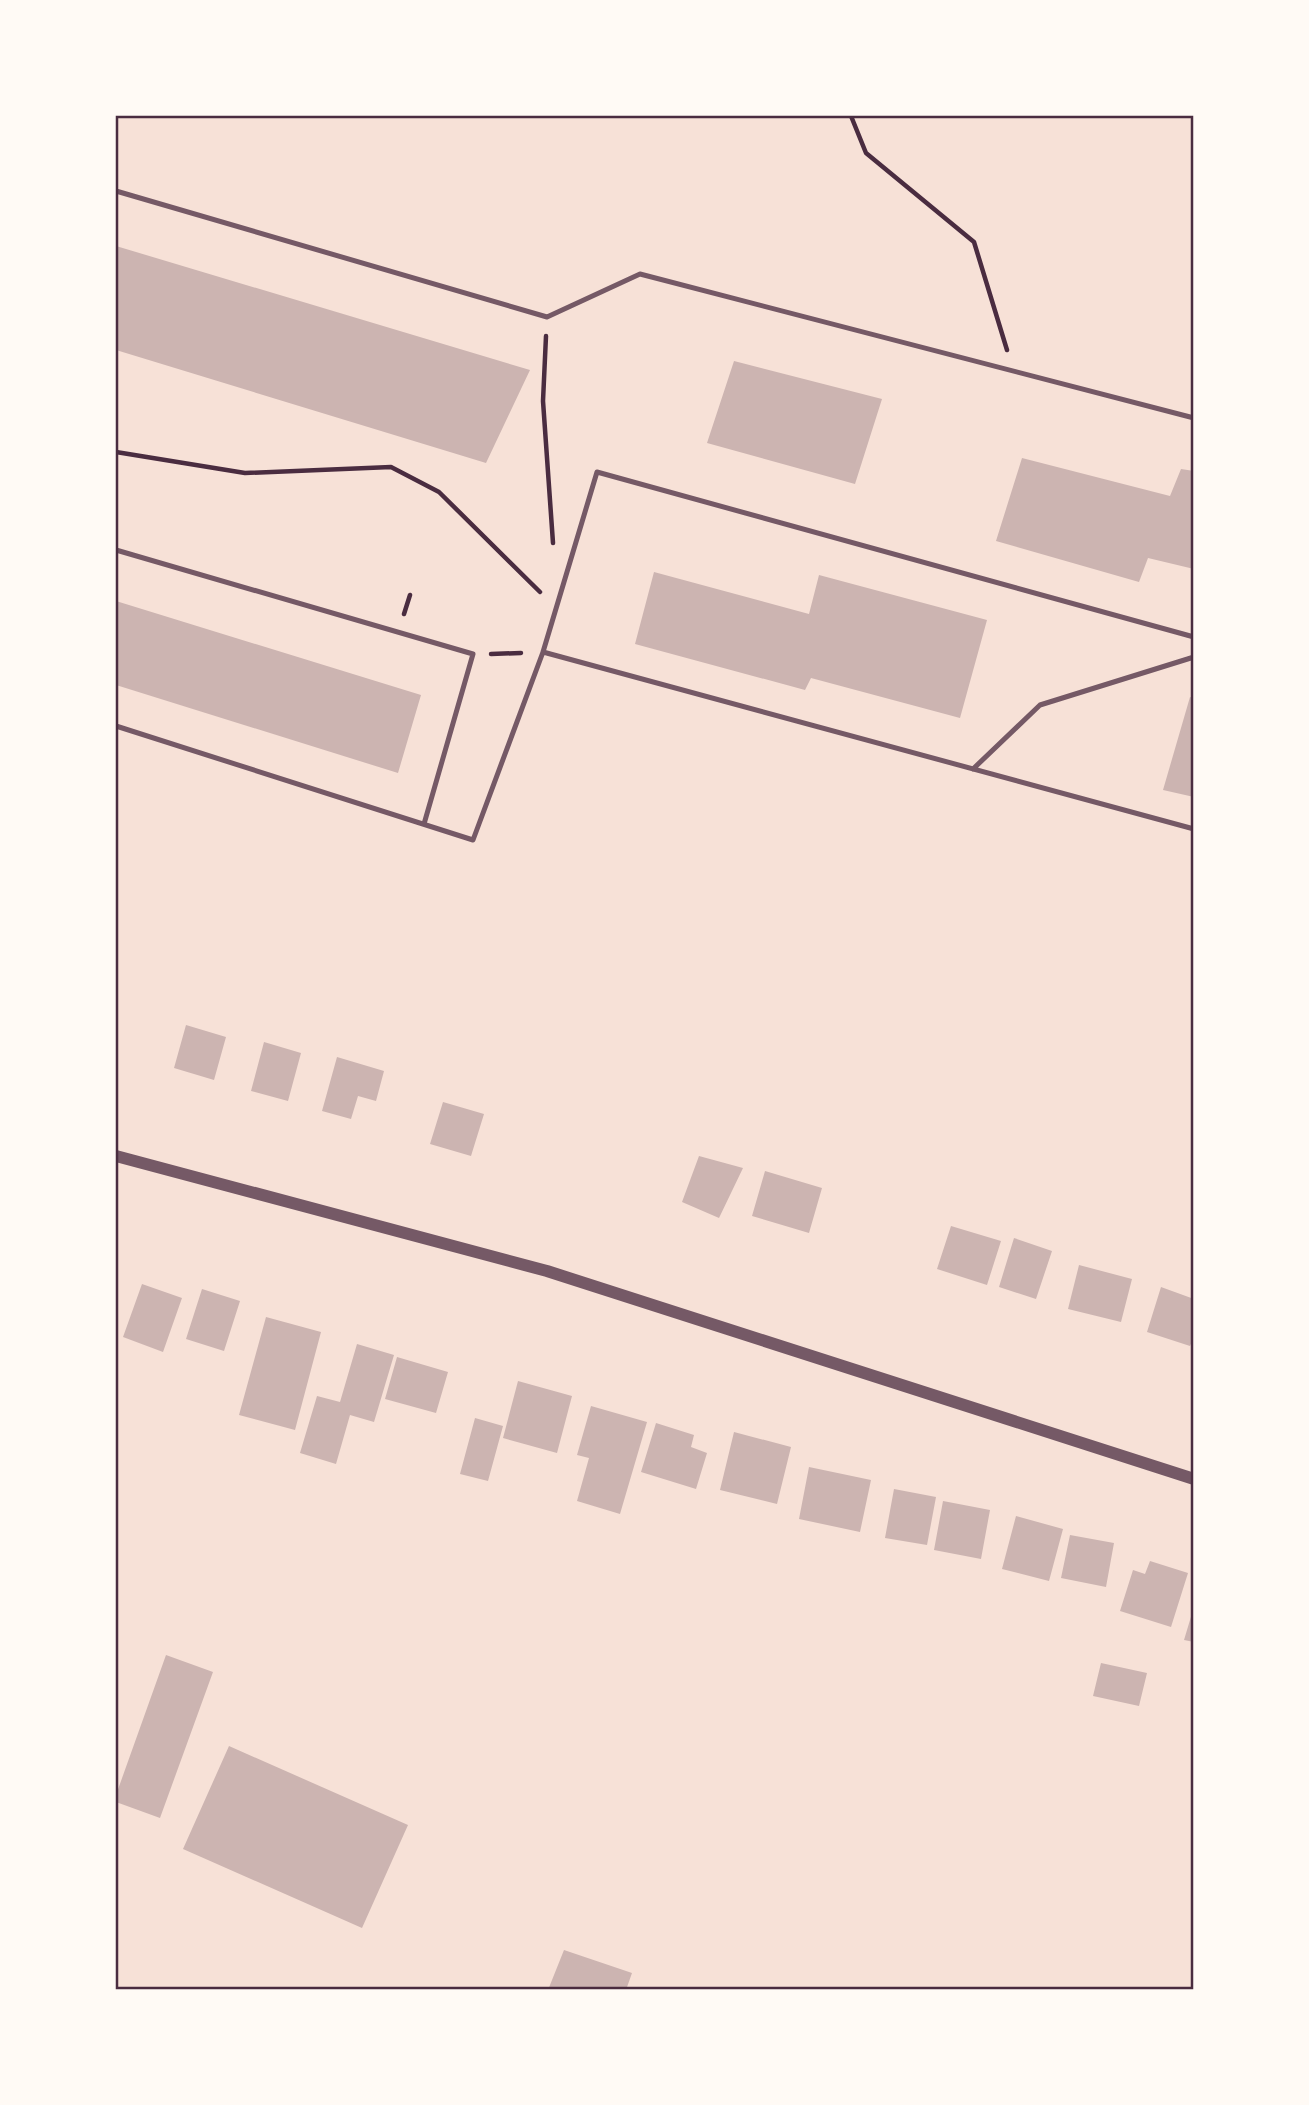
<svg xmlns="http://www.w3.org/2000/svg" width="1309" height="2105" font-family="'DM Sans',sans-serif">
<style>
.building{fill:#ccb4b1}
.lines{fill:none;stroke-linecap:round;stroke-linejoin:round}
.path{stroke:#4a2c40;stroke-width:4.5}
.service{stroke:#755966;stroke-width:5}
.tertiary{stroke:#755966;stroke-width:12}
.neatline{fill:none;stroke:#4a2c40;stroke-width:2.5}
</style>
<rect width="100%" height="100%" fill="#f7e1d7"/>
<path class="building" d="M116,246L530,370L486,463L116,350Z
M734,361L882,399L855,484L707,443Z
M1022,458L1170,496L1181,469L1194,471V569L1148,558L1139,582L996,541Z
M654,572L809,614L819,575L987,620L960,718L811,678L805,690L635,644Z
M116,601L421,695L398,773L116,685Z
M1190,697L1194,698V797L1163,790Z
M186,1025L226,1037L214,1080L174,1068Z
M264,1042L301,1053L288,1101L251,1091Z
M337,1057L384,1071L376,1101L358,1096L351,1119L322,1111Z
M443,1102L484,1114L471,1156L430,1144Z
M699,1156L743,1168L719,1218L682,1202Z
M765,1171L822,1188L809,1233L752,1216Z
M951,1226L1001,1241L987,1285L937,1269Z
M1014,1238L1052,1251L1036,1299L999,1287Z
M1079,1265L1132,1279L1121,1322L1068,1309Z
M142,1284L182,1298L163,1352L123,1337Z
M1161,1287L1194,1299V1337L1190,1346L1147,1332Z
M202,1289L240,1301L224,1351L186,1339Z
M266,1317L321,1332L295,1430L239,1415Z
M357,1344L394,1355L374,1422L350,1415L336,1464L300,1453L317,1396L340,1402Z
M397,1357L448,1372L436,1413L385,1399Z
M518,1381L572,1396L557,1453L503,1438Z
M591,1406L647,1422L620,1514L577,1501L589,1458L577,1455Z
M475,1418L503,1426L488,1481L460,1474Z
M656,1423L694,1435L691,1447L707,1453L696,1489L641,1472Z
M734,1432L791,1447L777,1504L720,1490Z
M809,1467L871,1480L860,1532L799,1519Z
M894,1489L936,1497L927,1545L885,1538Z
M943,1501L990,1510L981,1559L934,1550Z
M1016,1516L1063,1529L1049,1581L1002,1569Z
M1070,1535L1114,1543L1106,1587L1061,1578Z
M1150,1561L1188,1573L1171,1627L1120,1611L1133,1570L1145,1574Z
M1193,1610H1194V1642L1184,1640Z
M166,1655L213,1672L160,1818L116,1802V1795Z
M1101,1663L1147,1673L1139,1706L1093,1696Z
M229,1746L408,1825L362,1928L183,1849Z
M564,1950L632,1973L626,1990H548Z"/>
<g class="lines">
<path class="path" d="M851,116L866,153L974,242L1007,350
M546,336L543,401L553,543
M116,452L245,473L391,467L439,492L540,592
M404,614L410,595
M491,654L521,653"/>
<path class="service" d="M116,191L547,317L640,274L1194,418
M116,550L473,654L424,824
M543,652L597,472L1194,637
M116,726L473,840L543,652L1194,829
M973,769L1040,705L1194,657"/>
<path class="tertiary" d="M116,1156L547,1271L1194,1479"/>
</g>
<rect width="1309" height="2105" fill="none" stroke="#fffaf5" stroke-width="234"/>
<rect x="117" y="117" width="1075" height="1871" class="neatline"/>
</svg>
